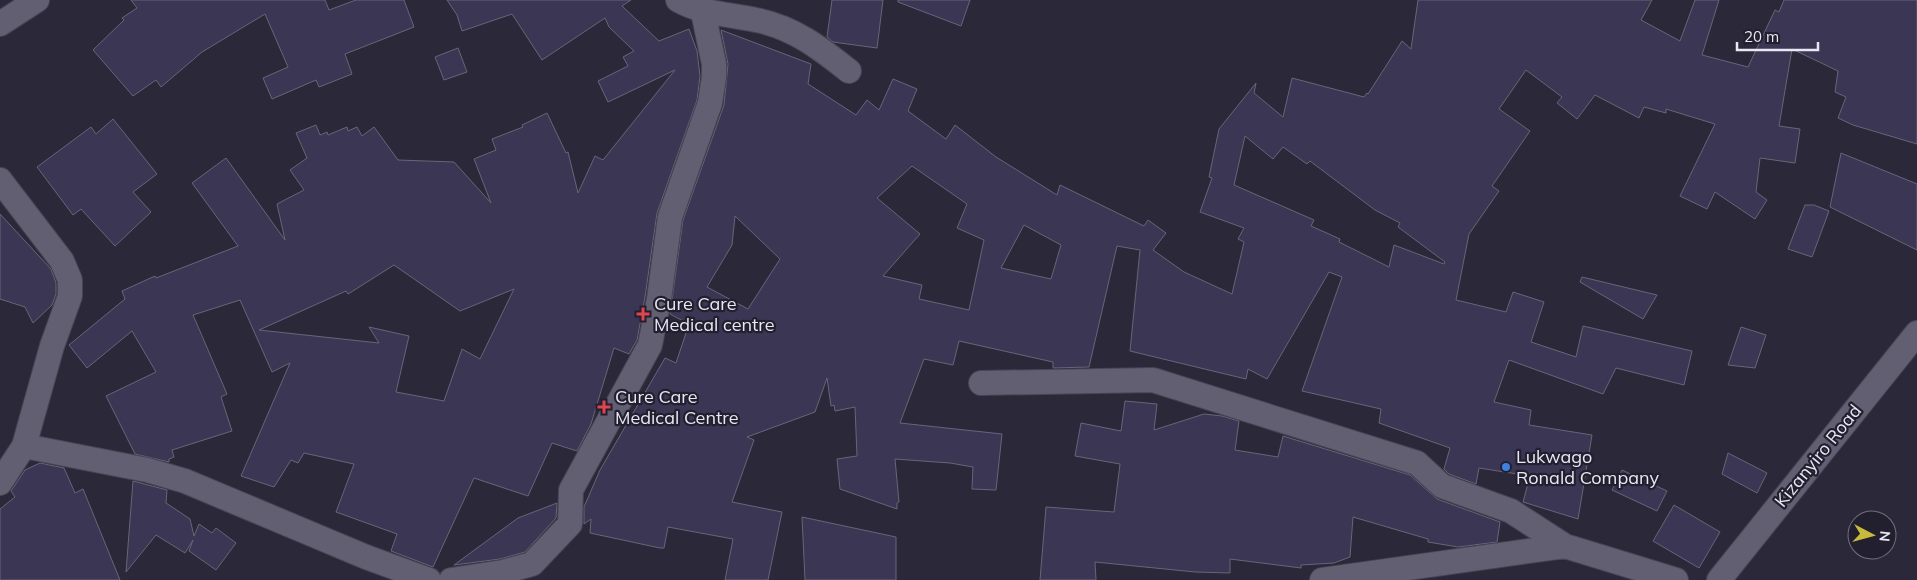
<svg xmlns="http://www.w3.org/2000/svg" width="1917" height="580" font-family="Mulish,sans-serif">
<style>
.building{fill:#3c3655;stroke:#686578;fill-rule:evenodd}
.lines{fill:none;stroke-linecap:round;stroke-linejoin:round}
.street-casing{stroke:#474453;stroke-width:26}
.street{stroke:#625f73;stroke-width:24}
.health-dot{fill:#e0444e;stroke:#221f2f;stroke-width:2}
.shop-dot{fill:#3f7fe0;stroke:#221f2f;stroke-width:2}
.labels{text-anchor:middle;stroke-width:4.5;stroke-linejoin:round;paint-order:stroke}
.poi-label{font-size:18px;fill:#e9e7f3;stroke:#221f2f;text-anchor:start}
.street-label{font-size:18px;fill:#e9e7f3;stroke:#221f2f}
</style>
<rect width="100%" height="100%" fill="#2b2839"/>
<path class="building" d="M131,0H325L329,10L356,0H404L414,27L345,54L352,74L319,87L316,80L272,99L263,78L288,67L265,14L202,52L161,87L156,80L133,96L93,50L124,20L122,18L137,8Z
M447,0H631L622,6L659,41L689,29L697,51L700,76L697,100L657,213L645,297L637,340L629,354L614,348L591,424L577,451L552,443L528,496L474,478L433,567L391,551L397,534L336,512L354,464L304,453L298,463L291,460L274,487L241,476L290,363L272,372L240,300L193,315L227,394L221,397L232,431L172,450L174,457L169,459V462L135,454L106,396L156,372L132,331L87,368L69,345L125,299L122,291L155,276L156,278L238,246L192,183L226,158L285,240L277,204L304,190L290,170L307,158L296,133L316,125L320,135L327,132L328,135L347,127L348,131L357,127L362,136L374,127L398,160L454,162L491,203L474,159L496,150L492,139L523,127L522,125L547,113L566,153L568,152L578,193L595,156L603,160L675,70L608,102L598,81L628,66L623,57L634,51L609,27L605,18L542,60L512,14L462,31L457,15ZM394,265L460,311L514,289L480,359L462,349L444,401L396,392L409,336L369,327L379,343L259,330L346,291L348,294Z
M832,0H883L877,48L833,42L827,37Z
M898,0H970L961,26L898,2Z
M1418,0H1652L1641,20L1680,41L1695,0H1719L1702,55L1748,67L1775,10L1779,12L1784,0H1917V144L1853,125L1838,118L1846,97L1835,92L1838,71L1792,49L1779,126L1800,129L1795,163L1760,158L1756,192L1767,200L1755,219L1715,192L1707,209L1680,196L1715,124L1666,109V113L1644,107L1639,118L1595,95L1577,119L1557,103L1562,97L1526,70L1499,109L1530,131L1492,186L1499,191L1469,234L1456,300L1506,312L1513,292L1544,302L1531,342L1576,357L1583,326L1692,351L1684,385L1616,368L1603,394L1509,360L1494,402L1531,410L1529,425L1592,435L1578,519L1523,502L1530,476L1479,468L1476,484L1449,474L1444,469L1450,448L1379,423L1381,409L1302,391L1342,277L1329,272L1267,379L1248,369L1246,379L1130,351L1140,250L1117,246L1089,367L1053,368V362L959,341L953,365L924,359L900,423L1002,434L996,490L972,489L973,467L950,463L895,459L899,502L897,503V509L840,489L837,459L857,456L855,407L835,411L834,405L831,406L827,378L815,412L747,437L754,440L732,502L782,512L768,580H725L733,539L668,527L664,548H660L590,533L591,519L584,524V507L600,470L665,358L676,363L689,324L670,314L683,220L724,105L728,64L721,30L811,64L808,84L856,115L867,100L879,110L893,79L917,89L908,111L946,139L955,125L996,157L1057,195L1060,185L1144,226L1148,220L1166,233L1153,250L1184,272L1232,294L1244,242L1238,239L1244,228L1200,212L1212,178L1209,177L1219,129L1256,83L1254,93L1283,117L1292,78L1364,97L1367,93L1368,94L1402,41L1411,49ZM1245,136L1273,159L1283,147L1307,164L1310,161L1375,210L1400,223L1398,227L1445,262L1444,264L1394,245L1389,267L1339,242L1340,239L1311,226L1314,220L1234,185ZM912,166L967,204L957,228L984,240L969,310L919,299L922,285L883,276L920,234L877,198ZM735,216L780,259L748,309L707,287L732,245ZM1024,225L1061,245L1051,279L1001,268Z
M458,48L467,72L444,80L435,57Z
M113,119L157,174L133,192L151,212L115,246L81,209L73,215L37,167L91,127L96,134Z
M1841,153L1917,184V250L1830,207Z
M1805,205H1814L1829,211L1812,257L1788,249Z
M0,214L51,269L56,283V294L52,305L33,323L25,307L0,299Z
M1582,277L1657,295L1643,319L1580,282Z
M1741,327L1766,335L1755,368L1728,365Z
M1125,401L1157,404L1154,430L1204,414L1222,416L1239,421L1235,450L1278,457L1283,436L1410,475L1437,499L1500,522L1497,542L1458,547L1428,542V539L1353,517L1350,557L1334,563L1301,565V568L1230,559V573L1195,572L1095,562L1096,580H1040L1046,507L1114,512L1120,464L1075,456L1081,423L1121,431Z
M1728,453L1767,473L1757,493L1722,474Z
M40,463L64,468L75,493L83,489L120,580H0V509L15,497L11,491L25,470Z
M1622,470L1667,491L1657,511L1612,490Z
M133,481L167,490L166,503L190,519L194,536L199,524L212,533L216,528L236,543L216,570L189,551L193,540L185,553L156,535L126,572Z
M557,503L556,518L525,552L500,559L454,565L518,518Z
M1674,505L1720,532L1699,568L1653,541Z
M802,517L896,537V580H805Z"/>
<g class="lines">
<g class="street-casing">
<path id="street" d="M678,0C703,14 728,14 756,20C793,27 820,48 849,71
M0,24L37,0
M0,180L62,261L70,280V296L52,346L24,446L0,483
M981,383L1153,380L1417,463L1442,486L1511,511L1565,546
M24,446L147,470L185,481L366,557L429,580
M451,580L503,572L532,564L570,524L571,490L650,345L659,299L670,217L710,103L714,77V64L703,12
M1322,580L1565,546L1676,580
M1719,580L1917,333"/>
</g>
<use href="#street" class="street"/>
</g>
<g class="health-dot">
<path d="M640.5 306.5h5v5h5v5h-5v5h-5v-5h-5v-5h5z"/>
<path d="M601.5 399.5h5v5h5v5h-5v5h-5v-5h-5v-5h5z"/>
</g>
<circle class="shop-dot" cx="1506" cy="467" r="5"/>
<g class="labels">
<g class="poi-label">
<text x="654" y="310">Cure Care<tspan x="654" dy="21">Medical centre</tspan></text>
<text x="615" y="403">Cure Care<tspan x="615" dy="21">Medical Centre</tspan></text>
<text x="1516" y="463">Lukwago<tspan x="1516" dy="21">Ronald Company</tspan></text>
</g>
<g class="street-label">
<text transform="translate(1818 456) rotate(-51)" y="6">Kizanyiro Road</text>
</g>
</g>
<g transform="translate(1872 535) rotate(96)"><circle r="24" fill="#221f2f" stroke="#726f7d"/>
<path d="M0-4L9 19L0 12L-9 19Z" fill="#c8bb3b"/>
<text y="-8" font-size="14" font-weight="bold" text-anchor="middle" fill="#e9e7f3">N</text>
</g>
<path d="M1737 42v8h81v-8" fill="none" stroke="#e9e7f3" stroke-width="2.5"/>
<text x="1744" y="42" font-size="15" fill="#e9e7f3" stroke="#221f2f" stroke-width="4" paint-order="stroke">20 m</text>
</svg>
